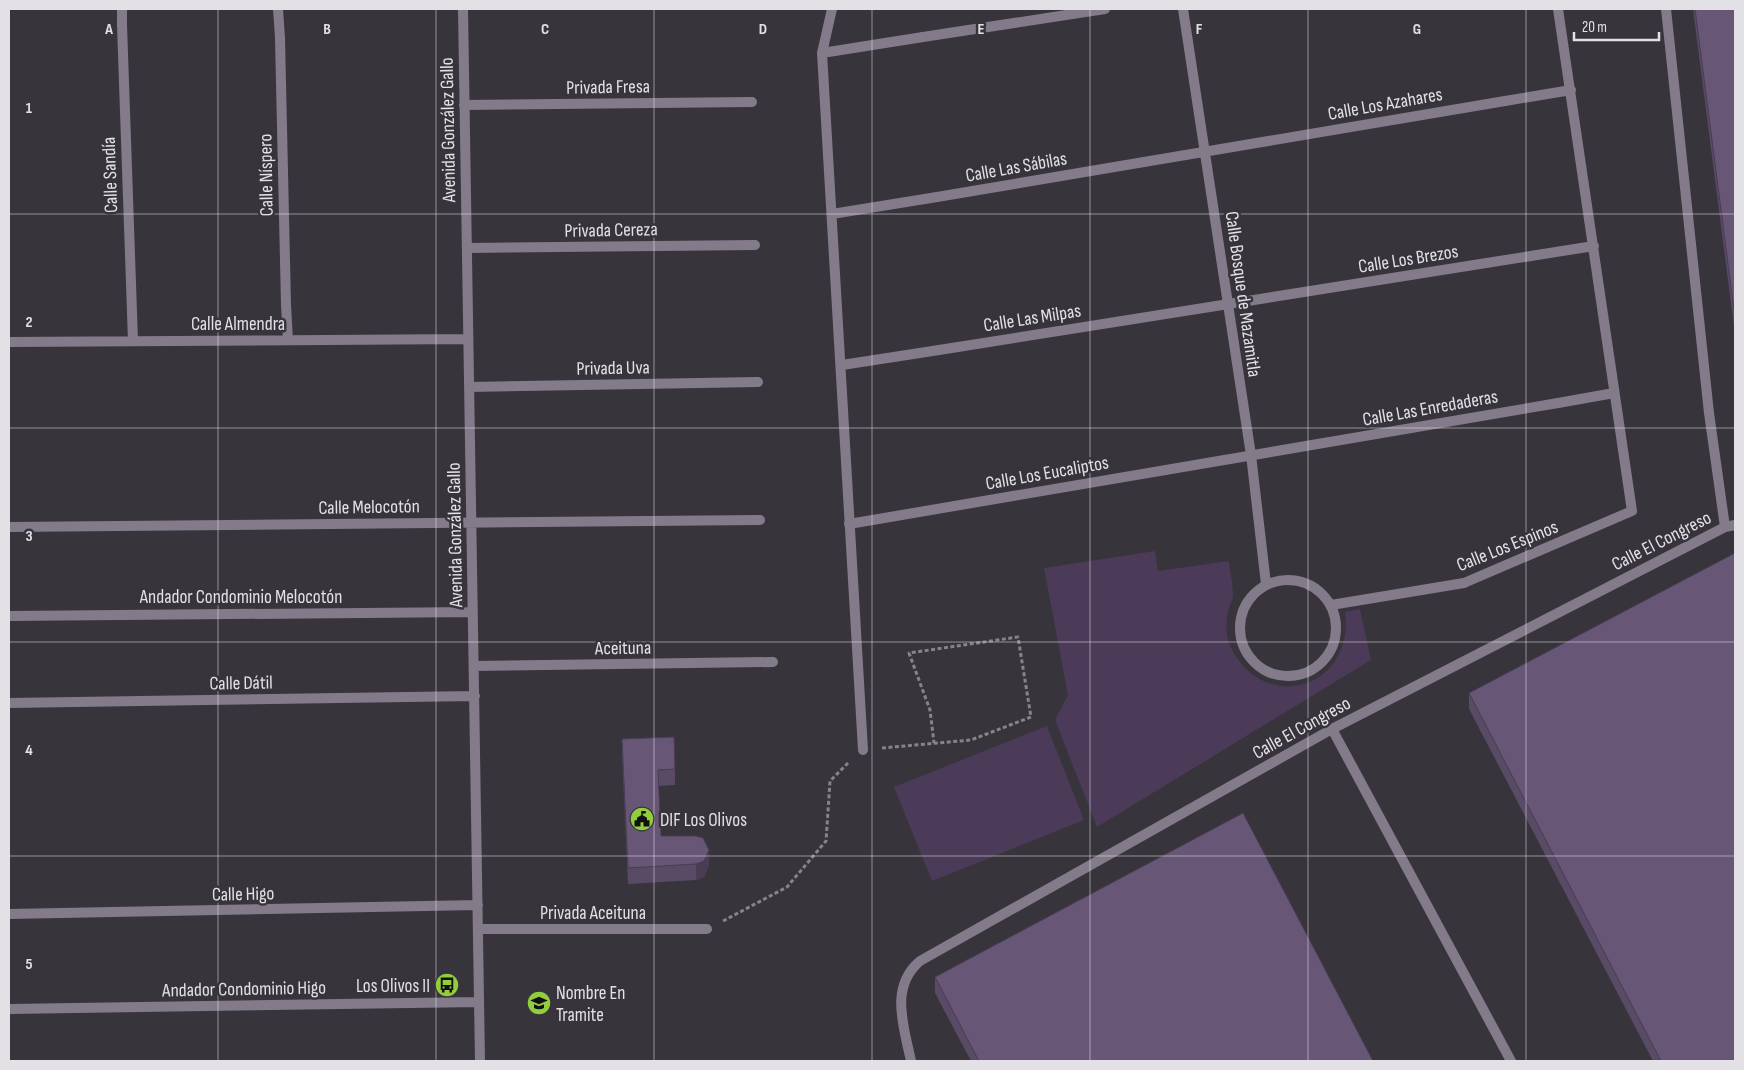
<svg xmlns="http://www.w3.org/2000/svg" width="1744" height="1070" font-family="'Sofia Sans Condensed',sans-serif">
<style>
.green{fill:#4b3a58}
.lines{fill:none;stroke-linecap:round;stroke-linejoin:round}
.path{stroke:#86838a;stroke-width:3;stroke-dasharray:4 2.5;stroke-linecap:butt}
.service{stroke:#837b8a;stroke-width:10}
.pedestrian{stroke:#837b8a;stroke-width:10}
.minor{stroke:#837b8a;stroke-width:10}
.wall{fill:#594a66}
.shaded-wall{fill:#493c53}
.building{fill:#685677;stroke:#493c53}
.grid{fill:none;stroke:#e3e0e6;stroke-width:1;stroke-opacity:0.55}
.labels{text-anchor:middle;stroke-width:5;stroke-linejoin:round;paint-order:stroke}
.street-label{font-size:19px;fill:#e3e0e6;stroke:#38343c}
.poi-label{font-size:19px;fill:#e3e0e6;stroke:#38343c;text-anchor:start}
.grid-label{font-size:16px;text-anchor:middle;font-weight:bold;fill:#e3e0e6;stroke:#38343c;stroke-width:5;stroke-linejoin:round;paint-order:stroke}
</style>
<rect width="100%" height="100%" fill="#38343c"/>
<path class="green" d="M1155,551L1158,571L1229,561C1230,572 1233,584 1233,595C1233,599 1231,602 1230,605C1226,616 1225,632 1229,643C1260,716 1355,691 1345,612L1360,609L1371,660L1097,827L1055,720L1068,695L1044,568Z
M1047,726L1084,820L932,881L894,787Z"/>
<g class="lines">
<path class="path" d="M882,748L971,740L1031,717L1018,637L909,653L930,710L934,743
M723,921L787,887L826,841L830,781L848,763"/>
<path class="service" d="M1666,9L1709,413L1725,527
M1332,729L1511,1061
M911,1061C904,1027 889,987 920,961L1332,729L1725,527L1735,525"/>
<path class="pedestrian" d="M122,9V25
M278,9L280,38
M832,9L822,53L863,750
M822,53L923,37
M1505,101L1571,90
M832,214L937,197
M1537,255L1594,246
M842,365L939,350
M1558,403L1614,393
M1464,583L1632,511L1558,9"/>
<path class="minor" d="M463,9L480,1061
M1183,9L1251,455L1266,584
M122,25L133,341
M923,37L1105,9
M280,38L286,305L288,340
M464,105L752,102
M937,197L1505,101
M467,248L755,245
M9,342L468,339
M939,350L1537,255
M469,387L758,382
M849,524L1558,403
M9,527L760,520
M1240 628a48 48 0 1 1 96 0a48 48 0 1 1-96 0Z
M1331,605L1464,583
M9,616L473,612
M474,666L773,662
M9,703L475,696
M9,914L478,905
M479,929H707
M9,1009L479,1002"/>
</g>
<path class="wall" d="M1693,9H1735V334Z
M1469,693L1735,1061H1653L1469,709Z
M622,739L675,769V785L658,786L661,836L709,866L704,877L696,880L628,884L622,755Z
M935,977L1373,1061H971L935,993Z"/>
<path class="shaded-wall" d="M709,850V866L704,877L696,880V864Z"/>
<path class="building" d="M1695,9H1735V318Z
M1735,553V1061H1661L1469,693Z
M674,737L675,769L658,770L661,836H695L703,838L709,850L704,861L696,864L628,868L622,739Z
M1243,813L1373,1061H979L935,977Z"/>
<path class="grid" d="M218,9V1061M436,9V1061M654,9V1061M872,9V1061M1090,9V1061M1308,9V1061M1526,9V1061M9,214H1735M9,428H1735M9,642H1735M9,856H1735"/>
<defs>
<g id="civic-disc" transform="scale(1.25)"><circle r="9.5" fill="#92cd3e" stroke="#38343c"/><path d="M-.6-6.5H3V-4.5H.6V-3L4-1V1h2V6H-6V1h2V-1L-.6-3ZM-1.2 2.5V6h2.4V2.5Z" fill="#111"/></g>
<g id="bus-disc" transform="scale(1.25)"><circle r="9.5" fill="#92cd3e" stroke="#38343c"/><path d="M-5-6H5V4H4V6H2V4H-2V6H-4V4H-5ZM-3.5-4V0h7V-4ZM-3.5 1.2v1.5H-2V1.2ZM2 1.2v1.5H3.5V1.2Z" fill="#111"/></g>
<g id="school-disc" transform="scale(1.25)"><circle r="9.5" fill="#92cd3e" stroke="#38343c"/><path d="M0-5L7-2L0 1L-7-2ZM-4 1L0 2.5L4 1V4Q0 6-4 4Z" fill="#111"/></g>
</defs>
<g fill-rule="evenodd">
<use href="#civic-disc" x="642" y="819"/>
<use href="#bus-disc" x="447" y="985"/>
<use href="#school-disc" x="539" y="1003"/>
</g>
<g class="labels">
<g class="street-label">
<text transform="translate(608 86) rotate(-1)" y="7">Privada Fresa</text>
<text transform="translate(1385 103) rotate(-10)" y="7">Calle Los Azahares</text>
<text transform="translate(447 130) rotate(-91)" y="7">Avenida González Gallo</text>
<text transform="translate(1016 166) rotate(-10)" y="7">Calle Las Sábilas</text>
<text transform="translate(109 175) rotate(-92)" y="7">Calle Sandía</text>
<text transform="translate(265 175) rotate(-91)" y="7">Calle Níspero</text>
<text transform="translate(611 229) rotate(-1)" y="7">Privada Cereza</text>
<text transform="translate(1408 258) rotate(-9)" y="7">Calle Los Brezos</text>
<text transform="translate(1244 294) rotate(82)" y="7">Calle Bosque de Mazamitla</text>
<text transform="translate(1032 317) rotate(-9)" y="7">Calle Las Milpas</text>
<text x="238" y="330">Calle Almendra</text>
<text transform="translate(613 367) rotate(-1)" y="7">Privada Uva</text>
<text transform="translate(1430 407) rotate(-10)" y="7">Calle Las Enredaderas</text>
<text transform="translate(1047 472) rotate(-10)" y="7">Calle Los Eucaliptos</text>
<text transform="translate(369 506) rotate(-1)" y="7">Calle Melocotón</text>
<text transform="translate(454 535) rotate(-91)" y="7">Avenida González Gallo</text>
<text transform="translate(1661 540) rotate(-27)" y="7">Calle El Congreso</text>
<text transform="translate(1507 545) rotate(-22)" y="7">Calle Los Espinos</text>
<text x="241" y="603">Andador Condominio Melocotón</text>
<text transform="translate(623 647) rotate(-1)" y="7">Aceituna</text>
<text transform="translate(241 682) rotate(-1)" y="7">Calle Dátil</text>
<text transform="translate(1301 727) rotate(-29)" y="7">Calle El Congreso</text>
<text transform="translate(243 893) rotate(-1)" y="7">Calle Higo</text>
<text x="593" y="919">Privada Aceituna</text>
<text transform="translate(244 988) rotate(-1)" y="7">Andador Condominio Higo</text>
</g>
<g class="poi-label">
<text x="660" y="826">DIF Los Olivos</text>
<text x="430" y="992" text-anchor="end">Los Olivos II</text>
<text x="556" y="999">Nombre En<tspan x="556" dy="22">Tramite</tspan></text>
</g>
</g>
<g class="grid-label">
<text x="109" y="34">A</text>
<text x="327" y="34">B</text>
<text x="545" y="34">C</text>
<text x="763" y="34">D</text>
<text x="981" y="34">E</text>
<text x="1199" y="34">F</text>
<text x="1417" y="34">G</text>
<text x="29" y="113">1</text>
<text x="29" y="327">2</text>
<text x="29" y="541">3</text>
<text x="29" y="755">4</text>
<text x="29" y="969">5</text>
</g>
<rect width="1744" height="1070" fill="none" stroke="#e3e0e6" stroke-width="20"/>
<path d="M1574 32v8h85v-8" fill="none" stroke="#e3e0e6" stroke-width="2.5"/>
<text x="1582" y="32" font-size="15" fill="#e3e0e6" stroke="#38343c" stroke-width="4" paint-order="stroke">20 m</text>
</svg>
